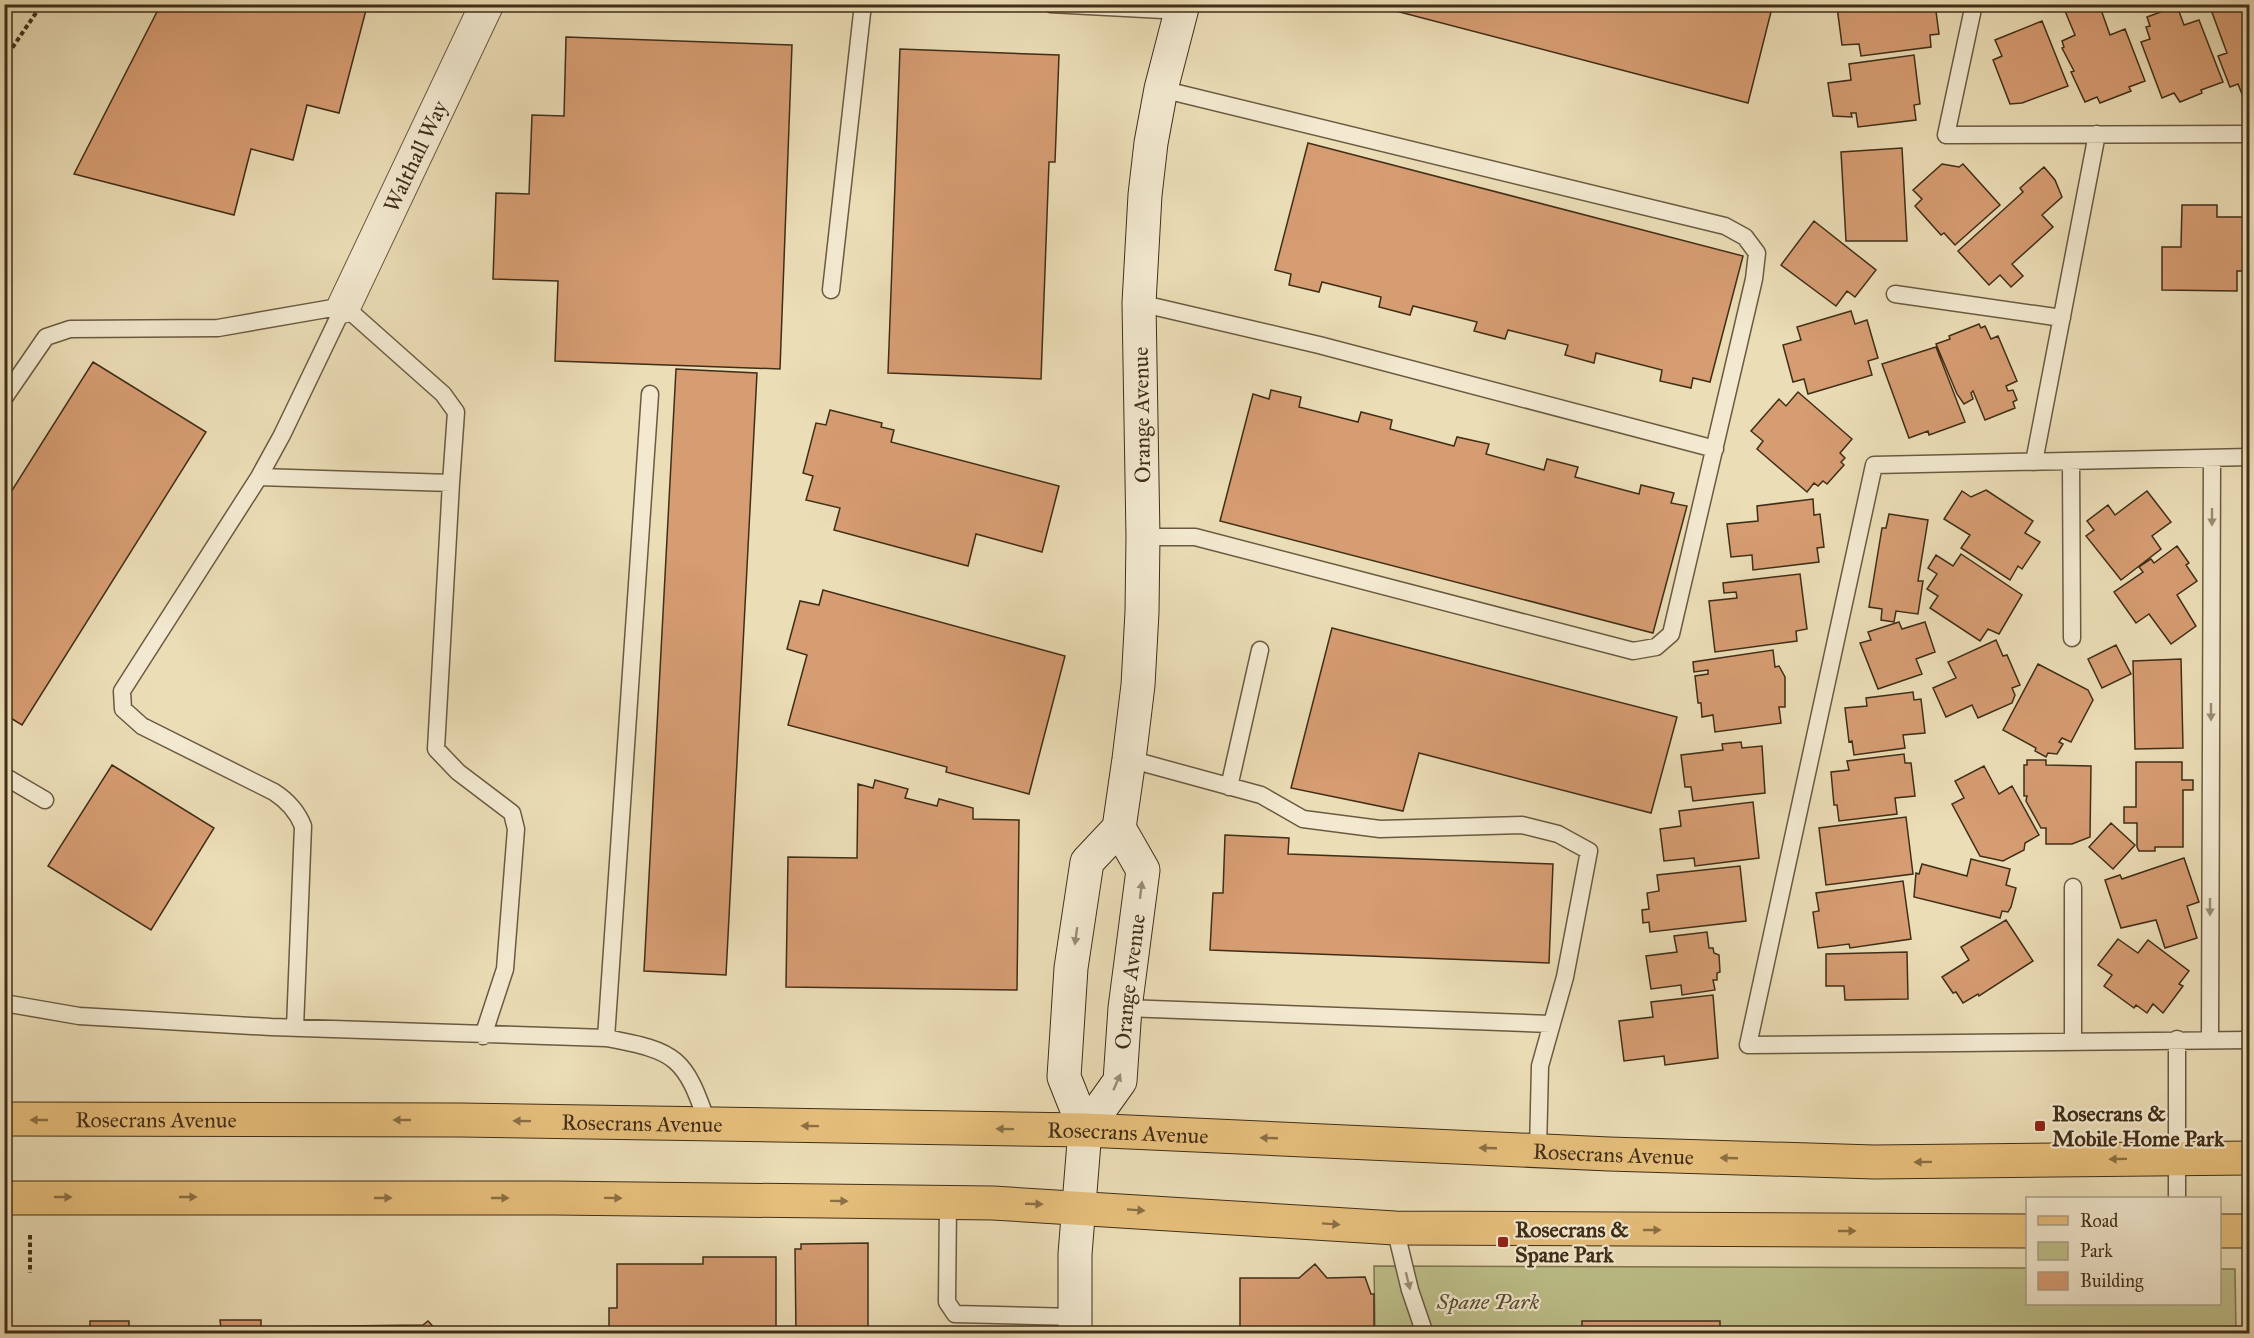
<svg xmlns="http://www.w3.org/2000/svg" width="2254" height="1338" font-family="'IM FELL Great Primer',serif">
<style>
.green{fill:#bdbf89;stroke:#7e7650;stroke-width:1.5}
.building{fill:#d69c72;stroke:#402e18;stroke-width:1.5}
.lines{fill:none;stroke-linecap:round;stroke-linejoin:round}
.lane-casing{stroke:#6b5a40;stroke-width:19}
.street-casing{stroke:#6b5a40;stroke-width:35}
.secondary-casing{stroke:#402e18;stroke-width:35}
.primary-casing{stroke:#402e18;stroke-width:35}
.path{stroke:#402e18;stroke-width:4;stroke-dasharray:4.5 3;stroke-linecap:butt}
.lane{stroke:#f2e9d0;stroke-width:16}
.street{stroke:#f2e9d0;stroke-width:33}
.secondary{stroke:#f2e9d0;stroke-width:33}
.primary{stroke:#e6be7b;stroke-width:33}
.oneway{fill:#998c74}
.oneway2{fill:#8b6f45}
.poi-dot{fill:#8f2418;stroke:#f2e9d0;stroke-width:2}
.labels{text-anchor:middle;stroke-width:4.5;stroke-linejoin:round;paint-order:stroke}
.street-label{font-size:22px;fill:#402e18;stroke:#f2e9d0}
.poi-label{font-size:22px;font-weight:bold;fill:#402e18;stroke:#f2e9d0;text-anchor:start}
.park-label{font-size:22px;font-style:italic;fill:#594b2f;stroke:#f2e9d0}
</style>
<rect width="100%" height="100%" fill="#ebddb6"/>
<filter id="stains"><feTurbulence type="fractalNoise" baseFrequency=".00333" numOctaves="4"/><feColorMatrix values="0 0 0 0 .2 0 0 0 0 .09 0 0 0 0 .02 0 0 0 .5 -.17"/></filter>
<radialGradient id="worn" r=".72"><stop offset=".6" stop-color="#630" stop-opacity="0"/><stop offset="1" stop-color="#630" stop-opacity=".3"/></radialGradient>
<path class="green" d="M1374,1266L2027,1268L2028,1304H2220V1269H2235L2236,1333H1375Z"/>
<path class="building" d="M161,4H345L366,10L339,113L307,105L293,160L251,149L234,215L74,174Z
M1369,4H1773L1748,103Z
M1935,4L1939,34L1930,35L1931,47L1861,56L1859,44L1842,45L1837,7L1849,4Z
M2082,4H2099L2110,35L2125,29L2145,81L2129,87L2131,91L2100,103L2097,97L2085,102L2071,72L2074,71L2062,48L2064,47L2062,41L2075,35L2065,11Z
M2216,4H2250V103L2246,104L2238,84L2230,87L2218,56L2227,53L2210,7Z
M2177,6L2184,25L2199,20L2223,82L2201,90L2202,93L2180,102L2174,93L2162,98L2141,42L2150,39L2146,27L2150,26L2147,17Z
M2042,21L2068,86L2022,103L2010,104L1993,60L2002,56L1995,40Z
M566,37L792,45L780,369L555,361L558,281L493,279L496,193L529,194L532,115L564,116Z
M900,49L1059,55L1055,162H1049L1041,379L888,373Z
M1914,55L1920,104L1914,105L1916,120L1858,127L1856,113H1851L1852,117L1833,116L1828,83L1851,80L1849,64Z
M1308,143L1743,256L1710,382L1693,378L1691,388L1660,381L1662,370L1596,353L1594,363L1565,355L1568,345L1508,330L1505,339L1474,331L1477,322L1413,306L1410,315L1379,307L1381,297L1322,282L1319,292L1289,285L1291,274L1275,270Z
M1902,148L1907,241H1846L1841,152Z
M1942,164L1959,167L1963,164L2000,205L1955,245L1944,233L1941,235L1915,206L1922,199L1913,190Z
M2044,167L2055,180L2062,197L2042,215L2053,227L2012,264L2023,276L2011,287L2000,275L1989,285L1958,251L2023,192L2020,188Z
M2182,205H2217V217H2250V271H2237V291L2162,290V247H2181Z
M1814,221L1876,270L1855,297L1847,291L1836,306L1781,265Z
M1851,311L1855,324L1867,320L1878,358L1868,361L1872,375L1808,394L1804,379L1793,382L1783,345L1801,340L1797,327Z
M1979,324L1981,328L1985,326L1991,339L1998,336L2017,381L2006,386L2008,391L2013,390L2017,400L2013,402L2015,408L1985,420L1973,391L1971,393L1973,399L1964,404L1957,394L1936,344L1950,339L1949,336Z
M1936,347L1965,422L1929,435L1928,431L1909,438L1882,364Z
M93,362L206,432L22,725L4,714V503Z
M676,369L757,373L726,975L644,971Z
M1271,390L1301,397L1299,407L1358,422L1361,412L1392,420L1390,429L1454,446L1457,437L1489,444L1486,454L1544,470L1547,459L1578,467L1575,477L1639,494L1641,485L1674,493L1671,503L1687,506L1653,633L1220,521L1253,394L1269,399Z
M1798,392L1852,439L1840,453L1845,458L1841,462L1844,465L1827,484L1823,481L1818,486L1814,483L1807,492L1757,449L1763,441L1751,431L1779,399L1786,406Z
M830,410L882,423L881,427L894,430L891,442L1059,486L1042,552L976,534L968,566L834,530L840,508L806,500L813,476L803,473L816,423L826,425Z
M1986,490L2033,521L2025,533L2040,542L2022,569L2018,566L2010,580L1961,548L1970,535L1944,519L1962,491L1971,497Z
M2147,491L2171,522L2152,536L2161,549L2121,580L2086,536L2094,530L2087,521L2108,505L2115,515Z
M1813,499L1814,515L1820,514L1824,547L1817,548L1819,562L1753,570L1752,555L1731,557L1727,524L1758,521L1757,506Z
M1889,514L1928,520L1918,581H1923L1918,614L1896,611L1894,622L1881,620L1882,609L1869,607L1882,528H1886Z
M2177,546L2189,563L2186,565L2197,581L2177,595L2196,626L2171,644L2149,614L2136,623L2114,592L2143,572L2139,567L2151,559L2154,563Z
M1961,554L2022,595L1999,634L1988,629L1980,641L1930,608L1938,596L1927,589L1937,574L1928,568L1936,555L1953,566Z
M1800,574L1807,629L1796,631L1797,641L1715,652L1709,601L1737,598L1736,592L1724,593L1723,583Z
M823,590L1065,656L1029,794L946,772L947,767L788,725L807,655L787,649L800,601L819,605Z
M1899,622L1902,629L1925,622L1935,652L1916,659L1922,674L1878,689L1860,643L1871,640L1868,632Z
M1332,628L1677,717L1651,813L1419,753L1403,811L1291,788Z
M1996,640L2003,656L2007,655L2020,685L2012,688L2015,695L2012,703L1978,718L1972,705L1946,717L1933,688L1956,678L1948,662Z
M2116,645L2131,674L2102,688L2088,659Z
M1773,650L1775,667L1779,666L1785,677V707H1779L1781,723L1715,732L1713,715L1702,717L1701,703H1698L1695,676L1708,674V670L1694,672L1693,662Z
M2181,659L2183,748L2135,749L2133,661Z
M2038,664L2088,690L2093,700L2071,742L2062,738L2059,742L2063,744L2057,754L2048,753L2046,757L2035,751L2036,748L2003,730Z
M1913,692L1914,700L1921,699L1925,733L1903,735L1905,748L1854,755L1852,741L1849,742L1845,708L1867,706L1866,698Z
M1741,742L1742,748L1762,746L1765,793L1693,801L1691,787H1685L1681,755L1723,750L1722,744Z
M1904,754L1905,763H1911L1915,796L1895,798L1897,814L1839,821L1837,805H1834L1831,772L1849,770L1847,761Z
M2027,760H2046V765L2091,766L2090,837L2072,844H2046V828H2041L2026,801L2027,796H2024V765H2027Z
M2136,762H2182V780H2193V790H2183V847H2155V851H2139L2137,847V823H2124V807H2136Z
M112,765L214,828L151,930L48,866Z
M1984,766L1999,794L2012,786L2039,835L2025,843L2024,850L2003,861L1980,856L1952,804L1964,798L1955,781Z
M875,780L908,789L905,798L937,806L939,799L973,808V819L1019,820L1017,990L786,987L788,857L857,858L858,784L873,788Z
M1753,802L1759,858L1695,866L1694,858L1664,861L1660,829L1681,826L1679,811Z
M1906,817L1913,874L1826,885L1819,828Z
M2111,823L2135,845L2113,869L2089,847Z
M1225,835L1289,838L1288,854L1553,864L1549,963L1210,950L1213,893H1223Z
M2184,858L2199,902L2187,906L2197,938L2165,948L2156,920L2121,928L2105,880L2120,875L2122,879Z
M1971,859L2010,869L2006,885L2016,888L2011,907L2008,912L2002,911L2000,918L1914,897L1916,873L1919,874L1922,864L1967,876Z
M1740,866L1746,921L1650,932L1649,922L1643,923L1642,910L1649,909L1647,893L1659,891L1657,875Z
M1903,881L1911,939L1850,948L1849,944L1818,948L1813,912L1819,911L1816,893Z
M2006,920L2033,961L1979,996L1978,994L1963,1003L1956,992L1953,993L1942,977L1969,960L1961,947Z
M1707,932L1709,948H1713L1714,953L1719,955L1720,972L1717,973V980H1713L1715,990L1682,995L1681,985L1651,989L1646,956L1677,952L1674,936Z
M2118,939L2138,953L2148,940L2189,971L2179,984L2183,986L2163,1013L2153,1004L2147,1013L2136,1005L2134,1008L2104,986L2112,975L2098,965Z
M1907,952L1908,999L1845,1000L1844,986H1826V954Z
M1713,995L1718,1058L1665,1065L1664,1056L1624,1061L1619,1021L1653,1017L1651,1002Z
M868,1243V1331H928V1334H796L795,1249H801V1244Z
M703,1257H776V1334H609V1308H617V1264H703Z
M1315,1264L1327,1278L1365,1277L1371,1294H1374V1328H1240V1278H1299Z
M220,1320H261V1327L423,1325L428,1321L440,1334H43V1329L90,1328V1321H129V1328H221Z
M1582,1321H1720V1334H1582Z
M1262,1331L1300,1332V1334H1262Z"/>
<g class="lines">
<g class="lane-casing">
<path id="lane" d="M1050,4L1182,11
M1974,4L1946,135L2250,134
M831,290L863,4
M1895,294L2062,318
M1139,303L1319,345L1715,449
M344,306L443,394L456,412L451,483
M4,398L46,337L70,329L218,328L344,306
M2250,457L1874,465L1748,1045L2250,1040
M2071,461L2072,638
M2034,462L2097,134
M259,477L282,435L344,306
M1143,537H1195L1633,651L1656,647L1671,634L1754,279L1757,253L1745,237L1725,226L1161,89
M1129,759L1261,795L1303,819L1380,829L1522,825L1558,834L1589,851L1565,977L1540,1066L1538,1150
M4,776L45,800
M1229,787L1260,650
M2073,887V1040
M4,1003L79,1016L271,1027L606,1038C677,1051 685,1057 708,1125
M1125,1008L1550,1024
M295,1028L303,826C297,811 288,801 274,792L142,726L123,709L122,691L259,477L451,483L436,749L458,772L512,813L516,829L505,969L483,1036
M606,1038L650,394
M2177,1039V1198
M2210,1039L2212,458
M948,1203L947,1302L955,1314L1075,1317
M1395,1228L1410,1290L1425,1334"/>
</g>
<g class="street-casing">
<g id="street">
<path id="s1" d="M344,306L487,4"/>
</g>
</g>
<g class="secondary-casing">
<g id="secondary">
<path id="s2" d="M1085,1130L1120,1081L1125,1008L1143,870L1119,828"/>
<path d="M1075,1334V1254L1085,1130L1064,1077L1071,968L1087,862L1119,828L1129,759L1138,685L1142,612L1143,537L1139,303L1145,195L1151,143L1161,89L1183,4"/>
</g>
</g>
<g class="primary-casing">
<g id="primary">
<path id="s3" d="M4,1119L460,1120L1085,1130L1609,1154L1874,1162L2250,1158"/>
<path d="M4,1198H554L993,1203L1395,1228L2028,1231"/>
<path d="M2220,1231H2250"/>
</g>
</g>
<path class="path" d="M4,60L42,4
M30,1235V1273"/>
<use href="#lane" class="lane"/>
<use href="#street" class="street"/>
<use href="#secondary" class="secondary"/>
<use href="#primary" class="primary"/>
</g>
<defs><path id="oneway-solid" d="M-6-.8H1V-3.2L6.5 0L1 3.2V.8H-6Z" transform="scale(1.5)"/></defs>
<g class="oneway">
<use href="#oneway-solid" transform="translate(2212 517) rotate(90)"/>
<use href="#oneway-solid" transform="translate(2211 712) rotate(90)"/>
<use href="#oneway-solid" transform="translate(1141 890) rotate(-83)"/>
<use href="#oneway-solid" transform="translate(2210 907) rotate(90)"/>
<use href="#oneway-solid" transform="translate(1076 936) rotate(98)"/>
<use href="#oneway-solid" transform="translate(1117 1082) rotate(-66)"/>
<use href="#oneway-solid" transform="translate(1408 1281) rotate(76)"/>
</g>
<g class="oneway2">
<use href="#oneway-solid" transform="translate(39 1120) rotate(-180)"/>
<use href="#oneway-solid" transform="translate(402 1120) rotate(-180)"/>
<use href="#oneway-solid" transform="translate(522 1121) rotate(-179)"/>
<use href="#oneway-solid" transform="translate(810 1126) rotate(-179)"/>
<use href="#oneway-solid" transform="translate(1005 1129) rotate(-179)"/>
<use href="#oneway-solid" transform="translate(1269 1138) rotate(-178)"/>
<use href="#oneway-solid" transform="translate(1488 1148) rotate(-178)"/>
<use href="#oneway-solid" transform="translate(1729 1158) rotate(-178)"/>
<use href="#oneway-solid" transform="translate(2118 1159) rotate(179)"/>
<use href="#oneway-solid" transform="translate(1923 1162) rotate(179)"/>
<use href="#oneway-solid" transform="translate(63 1197)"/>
<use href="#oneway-solid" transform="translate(188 1197)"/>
<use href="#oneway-solid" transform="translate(383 1198)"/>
<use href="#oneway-solid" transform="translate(500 1198)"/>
<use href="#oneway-solid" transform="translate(613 1198) rotate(1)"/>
<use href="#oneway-solid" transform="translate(839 1201) rotate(1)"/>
<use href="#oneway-solid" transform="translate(1034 1204) rotate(2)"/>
<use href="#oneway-solid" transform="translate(1136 1210) rotate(4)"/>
<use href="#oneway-solid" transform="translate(1331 1224) rotate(4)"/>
<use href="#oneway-solid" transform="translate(1652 1230)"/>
<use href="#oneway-solid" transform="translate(1847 1231)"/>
</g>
<g class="poi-dot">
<rect x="2034" y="1120" width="12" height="12" rx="3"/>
<rect x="1497" y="1236" width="12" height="12" rx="3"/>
</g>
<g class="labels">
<g class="street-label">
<text dy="8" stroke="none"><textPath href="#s1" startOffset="166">Walthall Way</textPath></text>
<text transform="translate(1141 415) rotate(-91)" y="8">Orange Avenue</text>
<text dy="8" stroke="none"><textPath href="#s2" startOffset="160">Orange Avenue</textPath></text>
<text dy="8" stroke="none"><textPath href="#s3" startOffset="152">Rosecrans Avenue</textPath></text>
<text dy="8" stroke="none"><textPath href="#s3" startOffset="638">Rosecrans Avenue</textPath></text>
<text dy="8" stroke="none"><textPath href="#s3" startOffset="1124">Rosecrans Avenue</textPath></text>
<text dy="8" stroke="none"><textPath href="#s3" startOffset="1610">Rosecrans Avenue</textPath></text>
</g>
<g class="poi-label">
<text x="2052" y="1121">Rosecrans &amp;<tspan x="2052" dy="25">Mobile Home Park</tspan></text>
<text x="1515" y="1237">Rosecrans &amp;<tspan x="1515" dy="25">Spane Park</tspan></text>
</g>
<g class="park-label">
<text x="1488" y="1309">Spane Park</text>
</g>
</g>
<rect width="2254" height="1338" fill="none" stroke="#ebddb6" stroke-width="24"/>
<rect x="6" y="6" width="2242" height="1326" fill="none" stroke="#402e18" stroke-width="3"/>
<rect x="12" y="12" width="2230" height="1314" fill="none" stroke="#402e18" stroke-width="1.5"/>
<rect x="2026" y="1197" width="195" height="108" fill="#f2e9d0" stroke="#ab9e86" stroke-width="1.5"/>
<rect x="2038" y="1216" width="30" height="9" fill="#e6be7b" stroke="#ab9e86" stroke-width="1.5"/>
<text x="2080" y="1227" font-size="18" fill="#402e18">Road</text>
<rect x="2038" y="1242" width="30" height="18" fill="#bdbf89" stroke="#ab9e86" stroke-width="1.5"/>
<text x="2080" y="1257" font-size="18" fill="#402e18">Park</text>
<rect x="2038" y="1272" width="30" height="18" fill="#d69c72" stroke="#ab9e86" stroke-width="1.5"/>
<text x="2080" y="1287" font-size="18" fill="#402e18">Building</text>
<rect width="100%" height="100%" filter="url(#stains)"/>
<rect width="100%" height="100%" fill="url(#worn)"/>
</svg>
